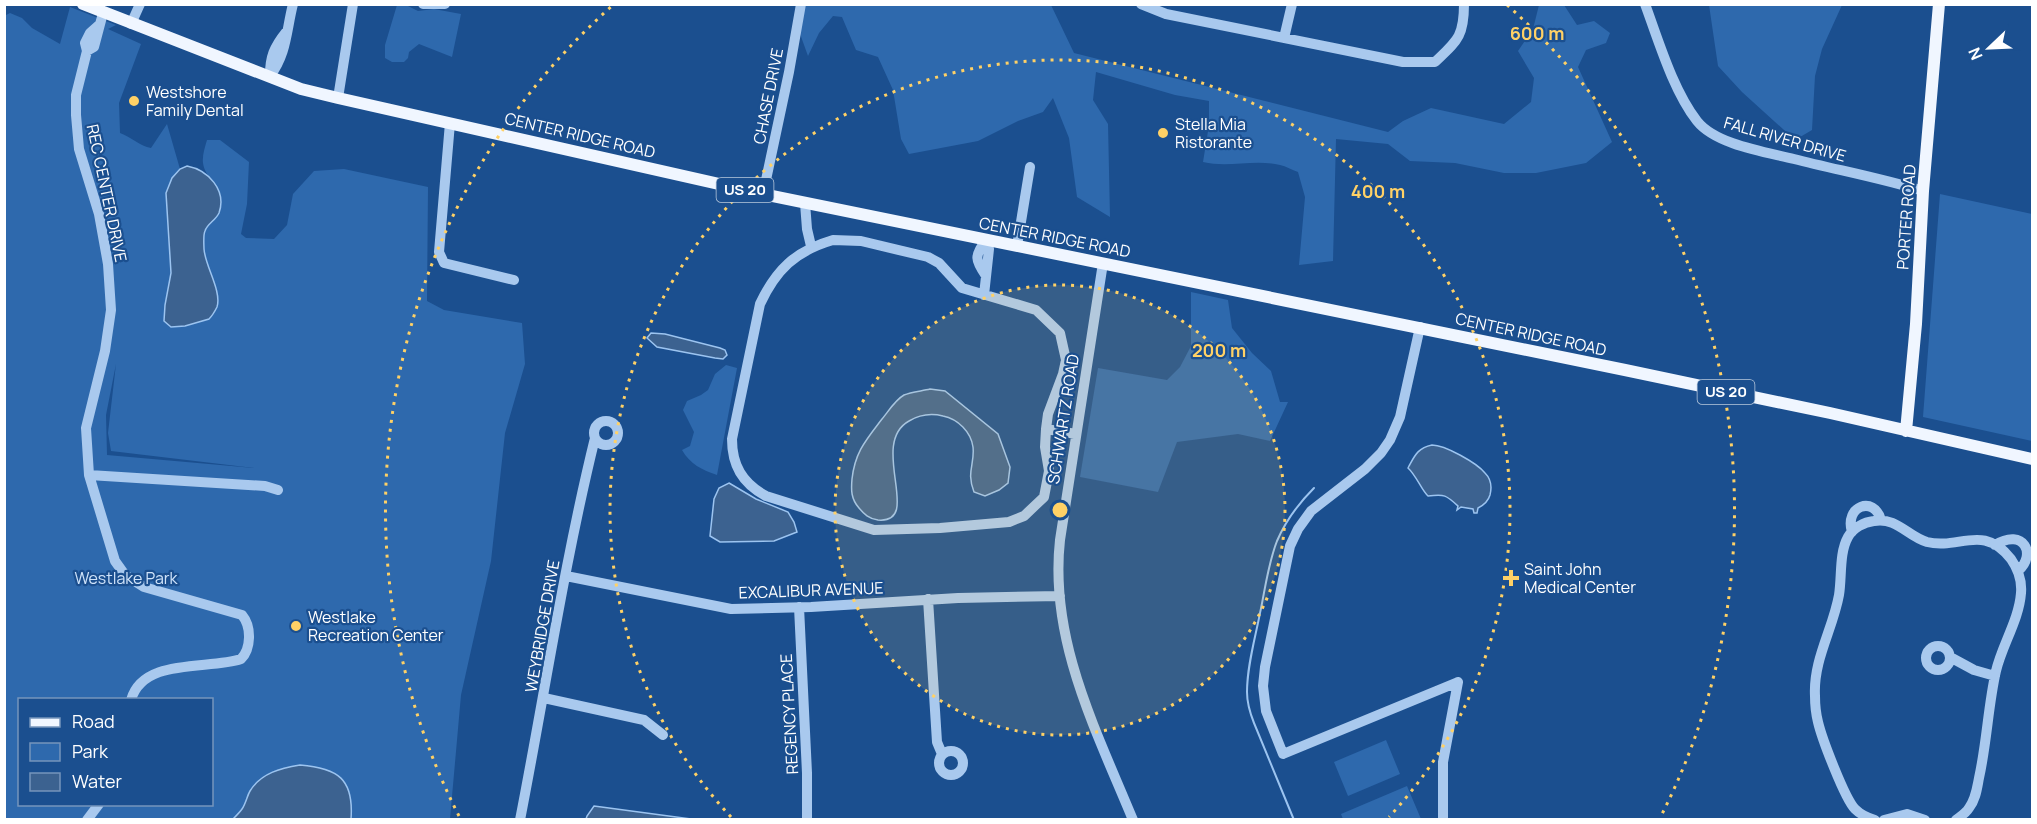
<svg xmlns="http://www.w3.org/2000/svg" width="2037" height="824" font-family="Manrope,sans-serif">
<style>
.green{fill:#2e69ad;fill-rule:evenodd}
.water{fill:#3c6290;stroke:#9cc4f0;stroke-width:1.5}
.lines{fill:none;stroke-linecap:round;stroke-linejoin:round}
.stream{stroke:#9cc4f0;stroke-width:2}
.minor{stroke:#a9c9ee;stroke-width:10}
.major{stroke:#f0f6ff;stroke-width:12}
.ring{fill:none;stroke:#ffd166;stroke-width:3;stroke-dasharray:3 6}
.poi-dot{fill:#ffd166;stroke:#1b4f8f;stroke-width:2}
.labels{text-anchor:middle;stroke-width:4.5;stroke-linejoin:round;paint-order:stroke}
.shield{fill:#1b4f8f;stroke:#bbcadd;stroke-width:1.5}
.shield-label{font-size:15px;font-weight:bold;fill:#fff}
.poi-label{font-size:16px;fill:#fff;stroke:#1b4f8f;text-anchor:start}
.street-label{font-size:16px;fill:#fff;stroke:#1b4f8f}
.park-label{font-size:16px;fill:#cfe3fa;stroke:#1b4f8f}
.centre{fill:#ffd166;stroke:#1b4f8f;stroke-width:3}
.ring-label{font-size:18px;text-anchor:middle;font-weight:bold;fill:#ffd166;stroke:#1b4f8f;stroke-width:4.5;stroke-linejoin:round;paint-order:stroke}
</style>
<rect width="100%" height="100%" fill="#1b4f8f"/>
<path class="green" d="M397,5H406L418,11L434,9L461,14L452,57L419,44L409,52L408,58L404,62H392L385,58V45Z
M805,5H1051L1074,53L1388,132L1403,121L1431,108L1504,124L1531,102L1534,78L1518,51L1533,29L1539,5H1564L1577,25L1594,21L1610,33L1606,43L1586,50L1578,67L1612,142L1586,163L1536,173H1504L1455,163L1410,161L1388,144L1336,139L1333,261L1299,265L1305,197L1298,172C1292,170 1286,166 1280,165C1254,159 1228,168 1203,162L1209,125V101L1175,95L1096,72L1093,100L1108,124L1110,217L1077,197L1069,138L1053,98L1043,112L1018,121L978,141L909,154L901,139L893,90L878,57L856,50L842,17L833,16L819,33L808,56L799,31Z
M1709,5H1842L1822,49L1815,76L1812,130L1795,140L1742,92L1718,66Z
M70,7L116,25L108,29L141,44L119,103L120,133C131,137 140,146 151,148L167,124L180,169L172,178L166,193L171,273L165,305L213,279C208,266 198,243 206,229C212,218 221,215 220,201C219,183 205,178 203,163C202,156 205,147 207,140H220L249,162L247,204L241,234L246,238L274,239L287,225L293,194L314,171L344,169L428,187L427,301L444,310L522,323L525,364L505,433L491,561L461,695L450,819H5L4,16L10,13L22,18L32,28L60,44ZM116,364L108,433L111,451L254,468L107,455L106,415ZM20,700H212V804H20Z
M1940,194L2032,214V441L1923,417Z
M1191,292L1228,300L1232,328L1252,353L1271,371L1280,402H1288L1270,441L1238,434L1177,442L1158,492L1080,477L1098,368L1167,380L1180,367L1191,346Z
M726,365L737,368L717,475C702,470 690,464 682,450L690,446L694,432L683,410L687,401L701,395L708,390L715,374Z
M1386,740L1400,774L1348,796L1334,762Z
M1407,786L1421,819H1343L1341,814Z"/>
<path class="water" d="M187,166C208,170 227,190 219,213C216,220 207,224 205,231C203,235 204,245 204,249C205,266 222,291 217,307C215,311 212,316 209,319L185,326L171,327L164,321L165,305L171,273L166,193L172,178L180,169Z
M651,333L665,334L720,348L725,350L727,355L723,359L715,358L657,347L647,338Z
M930,389L945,391L998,434L1010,467L1008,483L999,490L985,496L974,492C966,472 975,464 973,447C971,432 958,419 943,416C931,413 919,415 909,421C868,444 924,524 878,520C869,519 864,514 859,508C851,499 851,490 852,479C855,452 866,440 882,419C888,412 895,400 904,395C911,392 922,391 930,389Z
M1432,445C1445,445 1477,463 1485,473C1491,479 1492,487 1490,495C1488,502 1484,505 1478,508L1477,513H1474L1473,509L1461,507L1457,510L1458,506C1446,495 1445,494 1428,496C1422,491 1416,475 1408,468L1409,466C1415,455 1418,448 1432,445Z
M729,483L756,499L788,512L794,522L797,532L774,541L720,542L710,536L714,499L719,488Z
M300,765C338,768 354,779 351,819H233C236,816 240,812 242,809C246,803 247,796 250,791C261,773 281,768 300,765Z
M594,806L691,819H586L587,816Z"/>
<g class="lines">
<path class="stream" d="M1294,820L1254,723C1250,713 1247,703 1247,692C1247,666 1255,639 1260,613C1265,590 1268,564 1277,541C1286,520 1298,504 1314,488"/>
<path class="minor" d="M423,4H445
M1141,4L1166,14L1403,62H1435C1457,41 1464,37 1464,4
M1645,4C1659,42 1673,90 1697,121C1716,145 1766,152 1794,159C1837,170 1881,178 1923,191
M131,24L140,4
M99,25L90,33L85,43L87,51L76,95V115L79,149L99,214L108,264L111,310L105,351L86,428L89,475L115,561L125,575L144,587L242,615C252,627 251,649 241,659C209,670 143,657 131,700
M1284,38L1292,4
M87,51L94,47L103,13
M270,75C270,57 274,47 286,32
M270,76C287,53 286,32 293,4
M338,98L353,4
M450,123L439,252L444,263L514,280
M763,194L789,72L801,4
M805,203L807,229L811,246
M833,240L861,241L928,257L939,263L962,288L1036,310L1060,333L1066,360L1063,374L1048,414L1046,429L1045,447L1049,471L1044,497L1024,516L1009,522L940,528L874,530L766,496C742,483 732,465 732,439L760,304C776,270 795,251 833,240Z
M1017,246L1030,167
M1103,263L1060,540C1049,640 1096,730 1133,820
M986,276C975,260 974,256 986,240
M984,295L989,249L986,240
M1420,327L1400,417L1390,440L1381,453L1365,469L1311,511L1298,529L1290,546L1265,667L1263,686L1266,711L1283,754L1458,682
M594 433a12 12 0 1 1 24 0a12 12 0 1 1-24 0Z
M1046,429L1076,434
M89,475L265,486L278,490
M1852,532C1844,506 1874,495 1881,520
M1995,545C2024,527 2037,555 2018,571
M566,576L731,609L811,607L958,598L1060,596
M928,599L937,742L942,754
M799,607L807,773V820
M1926 658a12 12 0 1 1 24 0a12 12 0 1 1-24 0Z
M1950,657L1974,670L1995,676
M544,698L644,720L663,735
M939 763a12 12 0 1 1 24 0a12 12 0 1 1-24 0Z
M87,820L99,804
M520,820C545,692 564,564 595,438
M1443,820V762L1458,682
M1875,820C1868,818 1861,815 1855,809C1845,799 1822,739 1818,722C1816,714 1815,705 1815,696C1813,660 1833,629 1839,595C1842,577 1839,553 1848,537C1853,528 1864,522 1874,521C1897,517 1907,536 1927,542C1959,550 1983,523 2011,559C2018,569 2022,581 2021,593C2019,620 2002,645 1996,671C1988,706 1987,742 1979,778C1977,788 1976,799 1969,808C1966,813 1961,816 1956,820
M1884,820L1907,814L1925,820"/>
<path class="major" d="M83,4L301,89L338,98L763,194L1625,370L1830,413L2032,459
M1906,431L1916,324L1923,191L1939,4"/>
</g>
<circle cx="1060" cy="510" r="225" fill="#ffd166" fill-opacity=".12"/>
<g class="ring">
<circle cx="1060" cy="510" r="225"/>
<path d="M731 817A450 450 0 1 1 1389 817"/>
<path d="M459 816A674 674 0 0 1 613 5M1507 5A674 674 0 0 1 1661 816"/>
</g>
<g class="poi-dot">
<circle cx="134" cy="101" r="6"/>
<circle cx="1163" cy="133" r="6"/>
<path d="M1508 569h6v6h6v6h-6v6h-6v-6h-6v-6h6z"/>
<circle cx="296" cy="626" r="6"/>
</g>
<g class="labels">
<g class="shield">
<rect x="716.5" y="178" width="57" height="24" rx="4.5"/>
<rect x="1697.5" y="380" width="57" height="24" rx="4.5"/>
</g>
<g class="shield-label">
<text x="745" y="195">US 20</text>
<text x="1726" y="397">US 20</text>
</g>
<g class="poi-label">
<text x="146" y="98">Westshore<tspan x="146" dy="18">Family Dental</tspan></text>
<text x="1175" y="130">Stella Mia<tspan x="1175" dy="18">Ristorante</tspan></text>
<text x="1524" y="575">Saint John<tspan x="1524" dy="18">Medical Center</tspan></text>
<text x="308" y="623">Westlake<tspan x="308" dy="18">Recreation Center</tspan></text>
</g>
<g class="street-label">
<text transform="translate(768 96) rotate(-79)" y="6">CHASE DRIVE</text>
<text transform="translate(580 135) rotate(13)" y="6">CENTER RIDGE ROAD</text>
<text transform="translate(1785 139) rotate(16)" y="6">FALL RIVER DRIVE</text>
<text transform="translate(107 193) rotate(78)" y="6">REC CENTER DRIVE</text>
<text transform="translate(1906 217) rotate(-86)" y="6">PORTER ROAD</text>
<text transform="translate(1055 237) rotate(11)" y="6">CENTER RIDGE ROAD</text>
<text transform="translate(1531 334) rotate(12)" y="6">CENTER RIDGE ROAD</text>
<text transform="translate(1063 419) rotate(-81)" y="6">SCHWARTZ ROAD</text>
<text transform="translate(811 590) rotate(-2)" y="6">EXCALIBUR AVENUE</text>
<text transform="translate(542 626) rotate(-80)" y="6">WEYBRIDGE DRIVE</text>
<text transform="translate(789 714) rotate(-93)" y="6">REGENCY PLACE</text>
</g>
<g class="park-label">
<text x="126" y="584">Westlake Park</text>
</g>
</g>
<circle cx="1060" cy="510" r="9" class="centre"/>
<g class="ring-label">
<text x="1537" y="40">600 m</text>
<text x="1378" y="198">400 m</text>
<text x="1219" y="357">200 m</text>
</g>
<rect width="2037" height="824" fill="none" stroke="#ffffff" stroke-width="12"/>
<rect x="18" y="698" width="195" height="108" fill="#1b4f8f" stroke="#7695bc" stroke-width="1.5"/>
<rect x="30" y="718" width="30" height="9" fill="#f0f6ff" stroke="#7695bc" stroke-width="1.5"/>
<text x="72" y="728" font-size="18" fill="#ffffff">Road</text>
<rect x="30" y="743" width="30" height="18" fill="#2e69ad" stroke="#7695bc" stroke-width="1.5"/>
<text x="72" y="758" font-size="18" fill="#ffffff">Park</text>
<rect x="30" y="773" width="30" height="18" fill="#3c6290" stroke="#7695bc" stroke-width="1.5"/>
<text x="72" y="788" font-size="18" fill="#ffffff">Water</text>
<g transform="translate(1989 48) rotate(247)" stroke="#1b4f8f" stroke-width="4.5" paint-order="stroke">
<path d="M0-4.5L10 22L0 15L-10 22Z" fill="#ffffff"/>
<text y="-9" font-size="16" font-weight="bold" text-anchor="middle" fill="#ffffff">N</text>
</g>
</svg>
